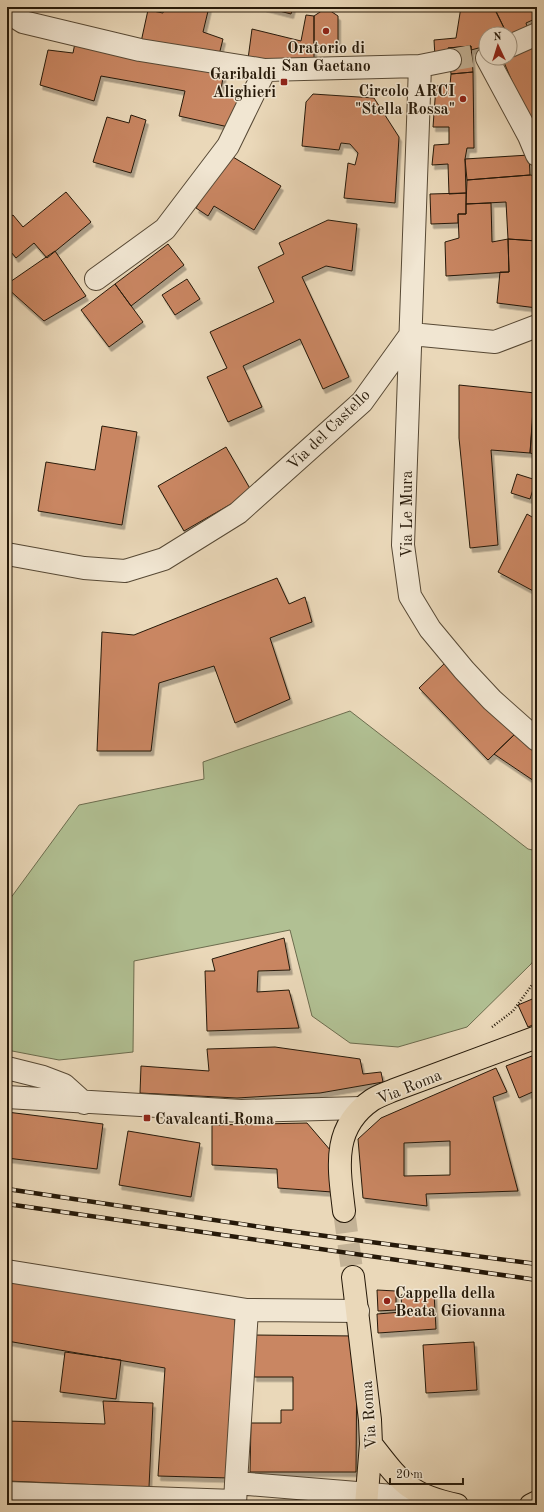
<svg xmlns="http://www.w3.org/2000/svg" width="544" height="1512" font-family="'Old Standard TT',serif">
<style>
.green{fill:#b1c093;stroke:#6c6c4e}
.building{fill:#c98662;stroke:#261909;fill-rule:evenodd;filter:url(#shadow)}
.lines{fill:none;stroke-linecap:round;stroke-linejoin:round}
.minor-tunnel{stroke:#c3b296;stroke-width:22;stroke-dasharray:22 11;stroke-linecap:butt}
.major-tunnel{stroke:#c3b296;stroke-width:22;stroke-dasharray:22 11;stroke-linecap:butt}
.minor-casing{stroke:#574935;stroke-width:24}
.major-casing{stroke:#261909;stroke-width:24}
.path{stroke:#261909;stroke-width:2.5;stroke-dasharray:1 2;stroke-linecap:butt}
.minor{stroke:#f1e6d2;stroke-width:22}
.major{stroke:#ead8b9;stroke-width:22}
.rail-casing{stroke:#261909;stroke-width:4.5}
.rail{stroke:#f1e6d2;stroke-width:3;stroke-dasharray:9;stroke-linecap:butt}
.poi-dot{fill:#8f2418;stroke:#f1e6d2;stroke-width:1.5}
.labels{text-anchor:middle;stroke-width:3;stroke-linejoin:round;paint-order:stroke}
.poi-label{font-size:16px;font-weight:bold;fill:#261909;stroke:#f1e6d2;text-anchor:end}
.street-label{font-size:16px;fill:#261909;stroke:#f1e6d2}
</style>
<defs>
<filter id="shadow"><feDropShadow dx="2.5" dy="4.5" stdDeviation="0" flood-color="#0004"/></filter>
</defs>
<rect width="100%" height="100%" fill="#ead8b9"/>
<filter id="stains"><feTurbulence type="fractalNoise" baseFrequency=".005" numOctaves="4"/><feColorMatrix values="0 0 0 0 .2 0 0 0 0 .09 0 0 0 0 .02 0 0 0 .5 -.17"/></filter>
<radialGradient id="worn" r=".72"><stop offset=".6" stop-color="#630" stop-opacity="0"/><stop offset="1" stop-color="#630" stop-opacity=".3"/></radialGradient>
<path class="green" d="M350,711L528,849L537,851V956L531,964L467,1027L398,1047L350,1043L312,1016L290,930L134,961L133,1052L59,1060L7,1050V903L79,805L204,779L203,762Z"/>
<path class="building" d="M164,7H209L203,32L223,39L219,55L141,42L148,10L163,13Z
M264,7H293L291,14Z
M461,7H494L507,34H486V46L471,50V46L448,48L449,54L435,57L434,40L456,38Z
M496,7H537V18L526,23L528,30L507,34L494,8Z
M326,8L338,16V47H314V16Z
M306,15L314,16V64L248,59L252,29L301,41Z
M537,42V140L503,60L510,58V56Z
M75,43L224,72L220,95L244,99L233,128L179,116L185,91L101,76L94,101L40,85L48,50L73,53Z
M471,46L473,72L451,74L448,48Z
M473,72L474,148H467L465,159L466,193L449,194L448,164L432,165L434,145L449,144V127H433L436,86L450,85L451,74Z
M313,94L374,98L399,137L395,203L344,198L348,163L355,165L358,153L350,144L341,143L339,150L302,146L306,102Z
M131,115L146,120L131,173L93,162L107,117L129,123Z
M228,154L281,186L254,230L214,206L208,216L196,208Z
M529,155L530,175L467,180L465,159Z
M530,175L537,176V241L508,239L506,202L466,204L467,180Z
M66,192L91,222L47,258L34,243L16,258L7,247V219L13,215L23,227Z
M466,193V214H458V223L431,224L430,194Z
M491,203L492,242L508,239L509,272L446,276L445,242L459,238L458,214H466V204Z
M328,220L357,224L352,271L326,266L302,277L349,377L323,389L300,339L243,366L262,407L228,422L207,377L227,368L210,332L274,302L258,267L284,254L279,243Z
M508,239L537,241V308L497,303L500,272H509Z
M168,244L184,265L131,306L115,284Z
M55,251L86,296L44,321L7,288V284Z
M187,279L200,299L175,315L162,295Z
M115,284L143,322L109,347L81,310Z
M535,381H537V455L530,453Z
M459,385L535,393L530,453L491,450L498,545L470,548L459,438Z
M102,426L137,432L122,525L38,511L46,462L95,470Z
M226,447L252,492L184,531L158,486Z
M517,474L536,480L530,499L511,493Z
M527,514L537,520V593L498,572Z
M277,578L289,604L305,597L312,622L270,638L290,699L235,723L214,666L159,683L151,751H97L102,632L134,635Z
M446,662L516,733L488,760L419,688Z
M516,733L537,751V783L494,754Z
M284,938L290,970L258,971L257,992L289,990L299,1028L207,1031L205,971H215L212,959Z
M537,997V1023L528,1027L518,1005Z
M275,1047L360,1059L363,1074L381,1072L383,1082L320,1093L237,1098L140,1093L141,1066L209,1071L207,1049Z
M537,1054V1090L519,1098L506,1066Z
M496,1068L507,1092L493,1097L518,1191L426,1194L427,1206L363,1198L358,1139L381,1118ZM450,1141V1175L404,1176V1143Z
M7,1112L103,1124L97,1169L7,1158Z
M307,1123L331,1151L332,1192L278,1188L277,1169L212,1165V1125Z
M128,1131L200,1143L191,1197L119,1185Z
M7,1277L235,1316L230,1478L158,1476L165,1368L7,1341Z
M377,1290L396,1291V1310L378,1311Z
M434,1293L436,1329L378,1333L377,1314L402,1312L401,1295Z
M254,1335L357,1336L356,1472H250L251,1423H281V1410H293V1377H254Z
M474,1342L477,1390L426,1393L423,1345Z
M65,1352L121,1360L116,1399L60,1392Z
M103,1401L153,1403L149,1487L7,1481V1421L105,1424Z"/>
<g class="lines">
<path class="minor-tunnel" d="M450,60L472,56"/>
<path class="major-tunnel" d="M344,1211L353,1277"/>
<g class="minor-casing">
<path id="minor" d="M7,12L23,22L140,50L265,70L420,66L450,60
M510,46L537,34
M487,58L529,136L537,155
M420,66L403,545L410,596L430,629L464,670L492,700L537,740
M96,279L165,229L228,146L265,70
M411,334L495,342L537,326
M7,554L84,568L125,571L164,559L238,513L362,402L411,334
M7,1068L43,1077L64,1085L84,1103
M7,1097L241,1111L361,1108
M7,1271L247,1310L358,1311
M236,1483L247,1310
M7,1493L235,1501
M235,1505L236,1483L430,1499"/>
</g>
<g class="major-casing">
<path id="major" d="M344,1211C339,1168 331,1128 372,1100C378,1096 387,1093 394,1090L537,1037
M353,1277L370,1420L371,1444L366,1505
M371,1444C400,1481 408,1495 457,1505
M531,1505L537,1502"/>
</g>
<path class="path" d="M492,1027L513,1011L537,978"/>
<use href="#minor" class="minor"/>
<use href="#major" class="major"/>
<g class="rail-casing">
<path id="rail" d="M7,1189L288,1231L537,1264
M7,1204L537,1280"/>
</g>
<use href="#rail" class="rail"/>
</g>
<g class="poi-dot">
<circle cx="326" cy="31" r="4"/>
<rect x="280" y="78" width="8" height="8" rx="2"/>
<circle cx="463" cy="99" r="4"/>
<rect x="143" y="1114" width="8" height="8" rx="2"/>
<circle cx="387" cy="1301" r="4"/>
</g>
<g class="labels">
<g class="poi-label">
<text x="326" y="53" text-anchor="middle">Oratorio di<tspan x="326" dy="18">San Gaetano</tspan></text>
<text x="276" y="79">Garibaldi<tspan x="276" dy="18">Alighieri</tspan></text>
<text x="455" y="96">Circolo ARCI<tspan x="455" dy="18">"Stella Rossa"</tspan></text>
<text x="155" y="1124" text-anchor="start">Cavalcanti Roma</text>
<text x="395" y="1298" text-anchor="start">Cappella della<tspan x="395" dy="18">Beata Giovanna</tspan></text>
</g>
<g class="street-label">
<text transform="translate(328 429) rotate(-44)" y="6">Via del Castello</text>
<text transform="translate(406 514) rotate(-90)" y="6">Via Le Mura</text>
<text transform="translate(409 1086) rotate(-22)" y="6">Via Roma</text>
<text transform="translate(368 1415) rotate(-94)" y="6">Via Roma</text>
</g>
</g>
<rect width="544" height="1512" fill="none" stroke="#ead8b9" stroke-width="24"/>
<rect x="8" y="8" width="528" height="1496" fill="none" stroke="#261909" stroke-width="2"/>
<rect x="12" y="12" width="520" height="1488" fill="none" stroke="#261909"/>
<g transform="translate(498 46) rotate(356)"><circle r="19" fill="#f1e6d2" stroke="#a09482"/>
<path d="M0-3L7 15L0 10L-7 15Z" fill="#8f2418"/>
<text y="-6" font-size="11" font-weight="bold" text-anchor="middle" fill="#261909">N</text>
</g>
<path d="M390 1478v6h73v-6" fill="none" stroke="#261909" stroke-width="2"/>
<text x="396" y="1478" font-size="12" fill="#261909" stroke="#f1e6d2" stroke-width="3" paint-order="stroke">20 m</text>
<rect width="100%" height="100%" filter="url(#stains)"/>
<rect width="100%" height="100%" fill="url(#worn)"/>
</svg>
